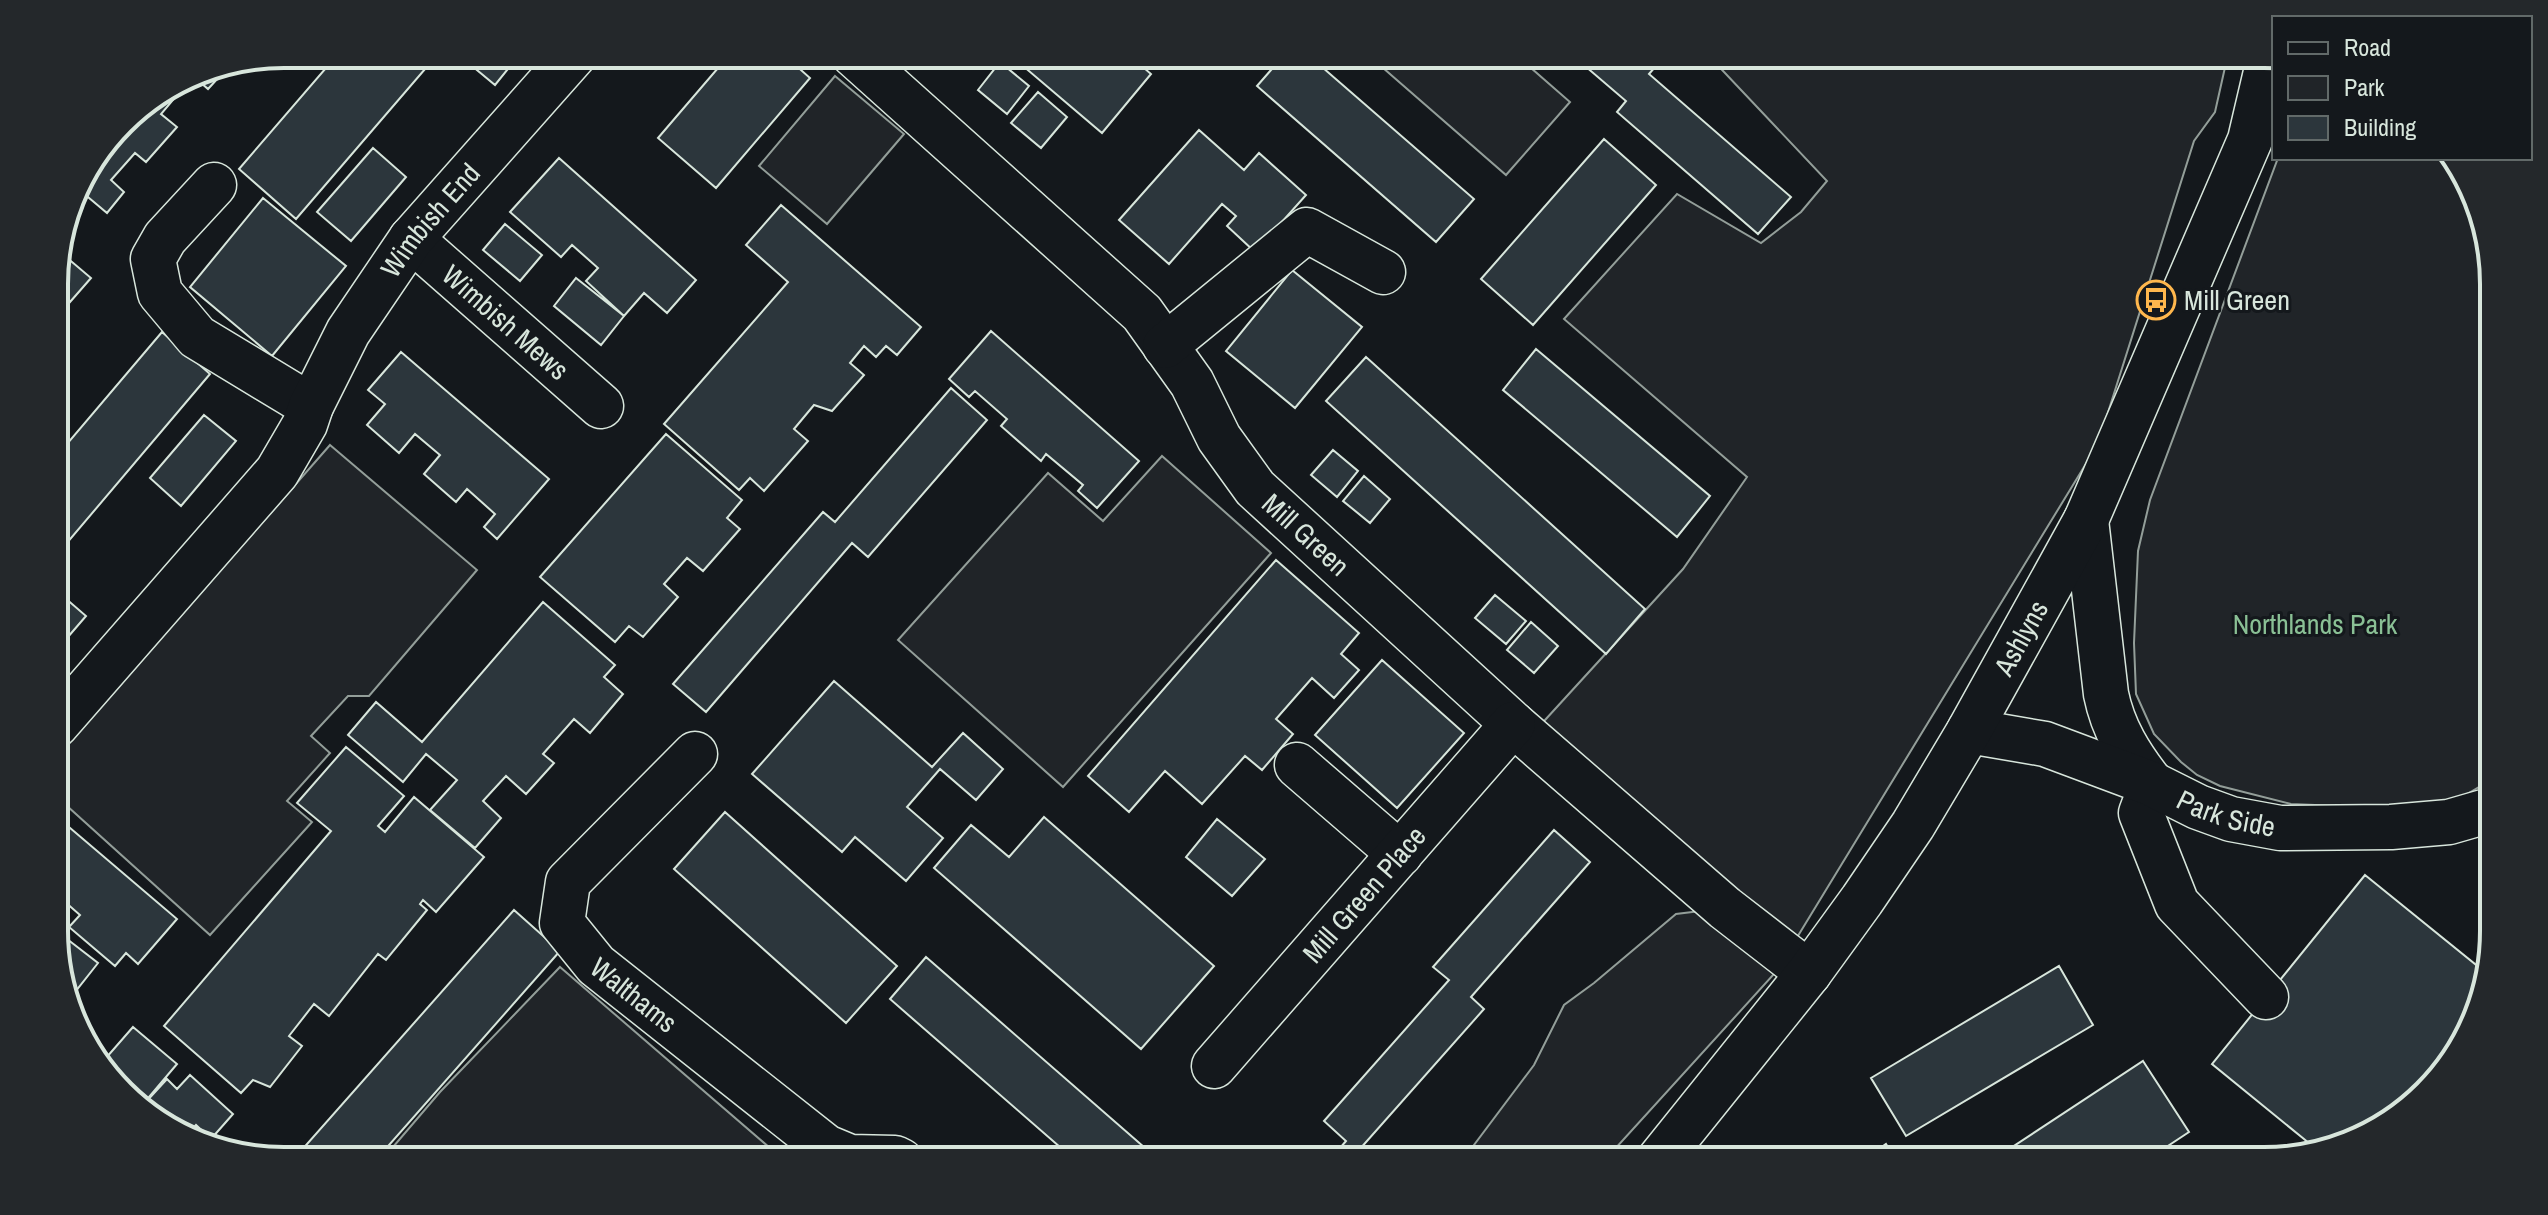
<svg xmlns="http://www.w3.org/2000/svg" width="2548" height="1215" font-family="'Archivo Narrow',sans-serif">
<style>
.green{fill:#202428;stroke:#939e99;stroke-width:2}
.building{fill:#2c363c;stroke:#d8e6dc;stroke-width:2}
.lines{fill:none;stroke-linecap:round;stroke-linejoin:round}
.minor-casing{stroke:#d8e6dc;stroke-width:47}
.minor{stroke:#14181c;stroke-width:44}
.labels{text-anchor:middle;stroke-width:6;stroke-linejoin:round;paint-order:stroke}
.street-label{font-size:28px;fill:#d8e6dc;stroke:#14181c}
.poi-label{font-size:28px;fill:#d8e6dc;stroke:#14181c;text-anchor:start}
.park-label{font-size:28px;fill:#8ac095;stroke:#14181c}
.rim{fill:none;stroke:#d8e6dc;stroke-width:4}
</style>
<rect width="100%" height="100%" fill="#14181c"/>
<path class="green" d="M1367,54H1515L1570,102L1506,175Z
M1707,54H2228L2215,112L2194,141L2098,444L1793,944L1535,731L1683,569L1747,477L1564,319L1677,194L1761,243L1801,212L1827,181Z
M835,76L904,134L827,224L759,166Z
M2278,158H2452L2492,254L2494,778L2452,803L2363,807L2291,804L2220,786L2197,775L2181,762L2154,734L2136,694L2134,643L2138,551L2150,500Z
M330,445L477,570L369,696H348L311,736L330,753L287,801L312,822L210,935L56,796V758Z
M1162,456L1271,553L1063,787L898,640L1048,473L1103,521Z
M1725,908L1774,974L1604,1161H1462L1534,1065L1564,1005L1594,983L1676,914Z
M560,967L785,1161H381L440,1092Z"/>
<path class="building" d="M338,54H438L296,219L239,169Z
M462,54H520L495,85L460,56Z
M730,54H783L810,78L716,188L658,138Z
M1009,54H1128L1151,74L1102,133Z
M1285,54H1307L1474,199L1436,242L1257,86Z
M1571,54H1658L1663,58L1649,74L1791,197L1758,234L1617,112L1626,101Z
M1000,62L1029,86L1007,114L978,90Z
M230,65L208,89L193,76L161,114L177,127L146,162L135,153L111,180L124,192L107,213L76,187L78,182L132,111L196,71Z
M1038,92L1067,117L1041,148L1011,123Z
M1199,130L1244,170L1259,153L1306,195L1255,252L1227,226L1236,216L1222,204L1169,264L1119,220Z
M1604,139L1656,185L1533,325L1481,279Z
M373,148L406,177L351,241L317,212Z
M559,158L696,280L667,313L644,293L624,316L586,281L598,268L572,245L561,257L510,212Z
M263,198L346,266L272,356L190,287Z
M781,205L921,327L897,355L886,346L876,357L864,346L850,363L864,375L832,411L814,405L794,429L808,441L764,491L750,478L739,490L664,424L788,282L746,245Z
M505,224L542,255L520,281L483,250Z
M59,251L91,278L70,302L63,296L55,306V268Z
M1292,270L1362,327L1295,408L1226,351Z
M576,278L624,316L601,345L554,306Z
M991,331L1139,461L1097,508L1078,491L1083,485L1046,454L1041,461L1001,426L1007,419L975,391L969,397L949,379Z
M162,332L210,374L55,557V458Z
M1536,349L1710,496L1677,537L1503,390Z
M401,352L549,479L497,539L484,527L495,514L467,489L456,502L424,474L440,455L415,434L399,453L367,425L385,404L368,390Z
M1366,357L1645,609L1606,654L1326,401Z
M951,388L987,420L868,557L852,543L706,712L673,684L823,512L835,522Z
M204,415L236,441L181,506L150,478Z
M666,434L742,500L727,518L740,529L703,571L687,558L664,584L678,597L643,637L629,626L615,642L540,577Z
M1333,450L1358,471L1337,497L1311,475Z
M1364,476L1390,499L1370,523L1343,501Z
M1276,560L1359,633L1341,654L1359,670L1334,698L1312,678L1276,719L1293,734L1262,770L1245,756L1202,804L1165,771L1129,812L1088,776Z
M57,591L86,616L55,652V593Z
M1495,595L1526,621L1506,644L1475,618Z
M543,602L615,665L604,677L623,694L590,733L574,719L543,754L554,763L526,794L506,776L483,801L501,818L475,848L430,810L457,780L426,754L403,782L348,735L376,702L422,742Z
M1531,622L1558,646L1534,673L1507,650Z
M1382,660L1464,733L1397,808L1315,735Z
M834,681L932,767L963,733L1003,769L976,800L940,769L907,807L943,838L906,881L855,837L842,852L752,774Z
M346,747L404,796L378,826L385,832L414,797L484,857L436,912L423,900L420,904L427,910L386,960L378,954L329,1016L314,1004L289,1036L302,1046L270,1087L253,1080L241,1093L164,1026L331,831L297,803Z
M725,812L897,966L846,1023L674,869Z
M56,816L177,919L138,964L126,953L115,966L69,927L80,915L56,894Z
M1044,817L1214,966L1141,1049L934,868L971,825L1009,857Z
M1217,819L1265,859L1232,896L1186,857Z
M1554,830L1590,862L1471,997L1484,1009L1351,1159L1353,1161H1329L1346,1141L1324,1121L1449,980L1433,967Z
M2365,875L2486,973L2477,1016L2391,1123L2315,1148L2212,1064Z
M514,910L560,951L375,1161H292Z
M67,939L98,963L75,992L66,985L56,962V953Z
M926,957L1160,1161H1076L890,999Z
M2059,966L2093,1025L1906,1136L1871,1078Z
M133,1027L177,1064L144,1103L101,1071L99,1066Z
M2143,1061L2189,1132L2145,1161H1991Z
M190,1075L233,1114L211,1139L196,1125L186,1136L144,1104L167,1079L177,1089Z
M1886,1144L1897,1161H1862Z"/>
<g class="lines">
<g class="minor-casing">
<g id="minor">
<path id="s1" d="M853,54L1142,313L1192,383L1219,438L1255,488L1513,724L1725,908L1809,973"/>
<path d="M214,185L165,238L153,259L160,293L197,337L311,406"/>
<path id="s2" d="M411,239L601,406"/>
<path d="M1165,346L1307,230L1383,272"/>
<path d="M2086,520L2106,694C2113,729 2130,756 2152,784L2141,813L2177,904L2266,997"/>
<path id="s3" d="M56,725L277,472L305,424L311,406L348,332L411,239L575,54"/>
<path id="s4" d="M1969,731L2045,744L2152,784L2198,807L2231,819L2280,828L2391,827L2449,822L2494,809"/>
<path id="s5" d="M695,754L568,882L562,923L596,965L826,1147L850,1157L895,1158L901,1161"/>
<path d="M1297,765L1400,854"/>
<path id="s6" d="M1214,1066L1513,724"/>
<path id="s7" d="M1658,1161L1809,973L1862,900L1913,825L1969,731L2029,623L2086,520L2250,140L2270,55"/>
</g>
</g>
<use href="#minor" class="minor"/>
</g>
<defs>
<g id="bus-ring" transform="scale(2)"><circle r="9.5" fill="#14181c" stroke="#ffb74d" stroke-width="1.5"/><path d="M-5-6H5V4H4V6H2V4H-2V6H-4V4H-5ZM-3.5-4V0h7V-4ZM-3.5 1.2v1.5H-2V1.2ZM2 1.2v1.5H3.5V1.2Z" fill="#ffb74d"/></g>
</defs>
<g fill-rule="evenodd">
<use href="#bus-ring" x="2156" y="300"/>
</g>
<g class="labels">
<g class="street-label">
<text dy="10" stroke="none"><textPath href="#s3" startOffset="632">Wimbish End</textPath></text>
<text dy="10" stroke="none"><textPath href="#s2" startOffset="126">Wimbish Mews</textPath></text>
<text dy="10" stroke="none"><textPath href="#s1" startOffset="666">Mill Green</textPath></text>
<text dy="10" stroke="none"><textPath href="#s7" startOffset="638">Ashlyns</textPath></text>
<text dy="10" stroke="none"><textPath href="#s4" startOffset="272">Park Side</textPath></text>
<text dy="10" stroke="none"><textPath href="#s6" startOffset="228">Mill Green Place</textPath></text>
<text dy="10" stroke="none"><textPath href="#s5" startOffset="324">Walthams</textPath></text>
</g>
<g class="poi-label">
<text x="2184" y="310">Mill Green</text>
</g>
<g class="park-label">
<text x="2315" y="634">Northlands Park</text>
</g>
</g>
<path d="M0 0H2548V1215H0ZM284 68H2264A216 216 0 0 1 2480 284V931A216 216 0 0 1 2264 1147H284A216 216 0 0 1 68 931V284A216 216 0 0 1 284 68Z" fill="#24282b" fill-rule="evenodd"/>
<path class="rim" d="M284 68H2264A216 216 0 0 1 2480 284V931A216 216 0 0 1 2264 1147H284A216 216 0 0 1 68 931V284A216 216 0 0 1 284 68Z"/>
<rect x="2272" y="16" width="260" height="144" fill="#14181c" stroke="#626a69" stroke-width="2"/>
<rect x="2288" y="42" width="40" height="12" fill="#14181c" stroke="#626a69" stroke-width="2"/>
<text x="2344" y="56" font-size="24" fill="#d8e6dc">Road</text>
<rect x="2288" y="76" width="40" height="24" fill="#202428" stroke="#626a69" stroke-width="2"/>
<text x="2344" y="96" font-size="24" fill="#d8e6dc">Park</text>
<rect x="2288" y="116" width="40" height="24" fill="#2c363c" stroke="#626a69" stroke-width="2"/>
<text x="2344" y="136" font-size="24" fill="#d8e6dc">Building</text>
</svg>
